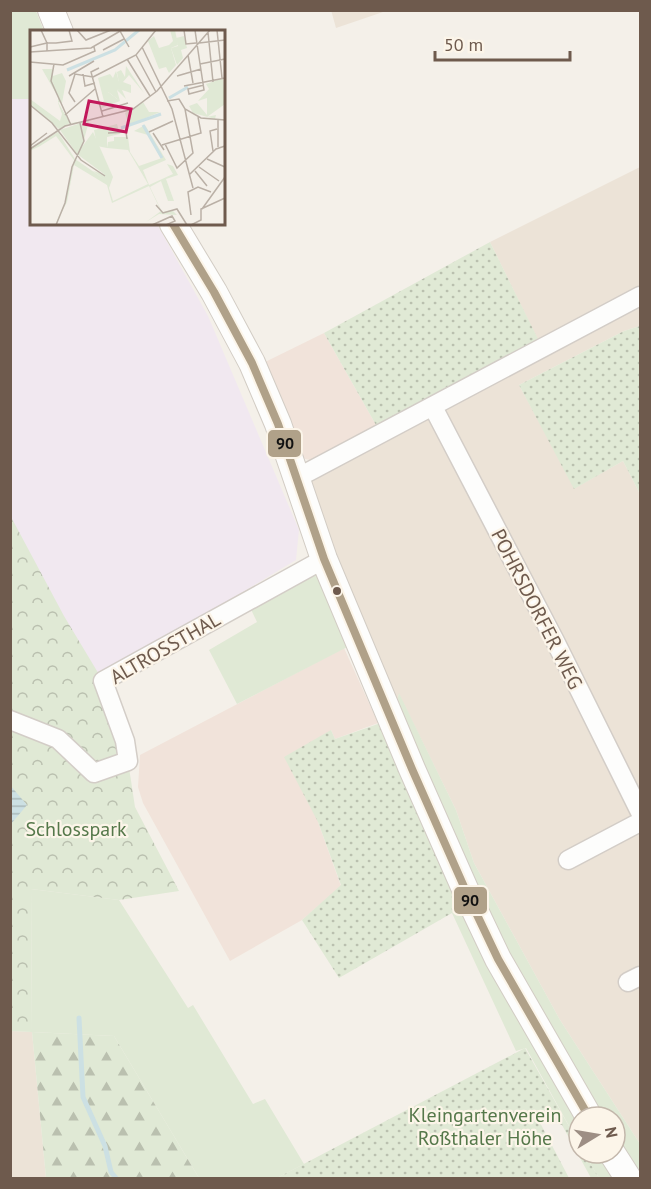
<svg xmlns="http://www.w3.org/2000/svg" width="651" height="1189" font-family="'PT Sans',sans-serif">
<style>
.residential{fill:#ece3d7}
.commercial{fill:#f1e3da}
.education{fill:#f1e8f0}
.grass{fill:#e0e9d5}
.forest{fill:url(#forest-firs)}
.park{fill:url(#park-crowns)}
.garden{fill:url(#garden-dots)}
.water{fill:url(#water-rules)}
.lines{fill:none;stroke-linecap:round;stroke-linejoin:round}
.stream{stroke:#cce0e3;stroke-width:5}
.street-casing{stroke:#d3cdc7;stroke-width:21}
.secondary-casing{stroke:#d2ccc4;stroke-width:28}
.street{stroke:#fdfdfc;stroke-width:18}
.secondary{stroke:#fdfdfc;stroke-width:26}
.bus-1-casing{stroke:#fcf5e9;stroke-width:12}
.bus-1{stroke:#b0a189;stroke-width:8}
.bus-dot{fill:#6e5a4d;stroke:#fcf5e9;stroke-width:2}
.labels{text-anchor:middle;stroke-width:4.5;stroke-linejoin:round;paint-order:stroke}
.street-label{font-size:20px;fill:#6e5a4d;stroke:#fcf5e9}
.park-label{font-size:20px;fill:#55784a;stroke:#fcf5e9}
.inset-river{fill:none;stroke:#cce0e3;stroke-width:3}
.inset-road{fill:none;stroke:#bab0a6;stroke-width:1.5}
.view{fill:#c2185b;fill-opacity:0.15;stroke:#c2185b;stroke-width:3}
.inset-edge{fill:none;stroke:#6e5a4d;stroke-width:3}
.line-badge{stroke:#fcf5e9;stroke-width:2}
.pale-badge-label{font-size:16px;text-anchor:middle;font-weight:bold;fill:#111}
</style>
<defs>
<pattern id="forest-firs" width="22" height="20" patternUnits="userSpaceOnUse" patternTransform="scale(1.5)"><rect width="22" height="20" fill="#e0e9d5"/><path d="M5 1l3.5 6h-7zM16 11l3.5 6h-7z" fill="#bac0af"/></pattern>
<pattern id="park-crowns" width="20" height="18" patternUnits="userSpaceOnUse" patternTransform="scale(1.5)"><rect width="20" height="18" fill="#e0e9d5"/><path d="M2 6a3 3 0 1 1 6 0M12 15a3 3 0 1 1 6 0" fill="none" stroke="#bac0af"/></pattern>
<pattern id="garden-dots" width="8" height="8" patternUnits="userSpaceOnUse" patternTransform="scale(1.5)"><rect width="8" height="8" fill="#e0e9d5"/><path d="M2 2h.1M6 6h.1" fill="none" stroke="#bac0af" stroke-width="1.8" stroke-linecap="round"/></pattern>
<pattern id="water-rules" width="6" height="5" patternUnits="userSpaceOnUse" patternTransform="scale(1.5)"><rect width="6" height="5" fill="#cce0e3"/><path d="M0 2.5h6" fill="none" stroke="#aab9ba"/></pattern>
</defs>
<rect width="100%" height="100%" fill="#f4f0e9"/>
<path class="residential" d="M331,10H386V11L336,28Z
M640,167V326L624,331L519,385L575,488L623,461L640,494V1144L560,1020L474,863L456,810L399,694L392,719L297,478L380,435L376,425L538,340L490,242Z
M11,1031L32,1032L46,1178H11Z"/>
<path class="commercial" d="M324,333L376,425L315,461L305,459L296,447L263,363Z
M344,648L378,723L335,739L331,730L318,822L341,886L302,920L230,961L143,803L138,787L140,755Z"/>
<path class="education" d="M14,98L31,99L32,224H157L208,316L299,530L296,560L149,648L11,723L10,99Z"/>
<path class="grass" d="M11,10L36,11L44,31L32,32L31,99H11Z
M324,559L359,641L237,704L209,650L257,622L247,601Z
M399,693L456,810L474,863L560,1020L640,1144V1178H599L584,1153H615V1117H579V1144L526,1048L516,1051L452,913L469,898L392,719Z
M31,889L119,900L188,1008L193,1005L253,1104L265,1099L304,1164L277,1178H199L114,1036L32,1032Z"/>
<path class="forest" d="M32,1032L114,1036L199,1178H46Z"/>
<path class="park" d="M10,515L64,616L103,681L125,741L135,807L179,891L119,900L31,889L32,1032L10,1031Z"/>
<path class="garden" d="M490,242L538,339L376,425L324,333Z
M640,326V494L623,461L574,489L519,385L624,331Z
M392,719L469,898L452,913L339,978L302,920L341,885L318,822L284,757L331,730L335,739Z
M525,1048L579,1144V1153H584L599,1178H591L562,1125L536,1115L569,1178H277Z"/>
<path class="water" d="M10,785L27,805L11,824H10Z"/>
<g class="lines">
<path class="stream" d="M79,1018L83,1097L105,1146L111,1172L116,1178"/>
<g class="street-casing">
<path id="street" d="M433,407L555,641L640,812
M297,478L640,296
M10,720L58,739L94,773L128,761L125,741L103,681L324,559
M568,860L640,822
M628,982L640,976"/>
</g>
<g class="secondary-casing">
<path id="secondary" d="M51,10L60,32
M173,224L214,292L252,363L278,424L324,559L412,769L469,898L498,959L589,1117
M612,1153L628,1178"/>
</g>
<use href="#street" class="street"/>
<use href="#secondary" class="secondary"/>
<g class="bus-1-casing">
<path id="bus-1" d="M173,224L214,292L252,363L278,424L324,559L412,769L469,898L498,959L589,1117"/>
</g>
<use href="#bus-1" class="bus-1"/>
</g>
<circle class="bus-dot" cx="337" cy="591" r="5"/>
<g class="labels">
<g class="street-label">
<text transform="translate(537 609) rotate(63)" y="7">POHRSDORFER WEG</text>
<text transform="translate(165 648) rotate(-30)" y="7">ALTROSSTHAL</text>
</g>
<g class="park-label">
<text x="76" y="836">Schlosspark</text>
<text x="485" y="1122">Kleingartenverein<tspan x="485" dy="23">Roßthaler Höhe</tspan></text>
</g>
</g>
<g transform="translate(30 30)">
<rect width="195" height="195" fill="#f4f0e9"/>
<path d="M154,6L157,18L151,20L153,28L147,35L141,18L148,16L146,8ZM96,36L114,63L99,45L93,52L101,55V63L92,60L96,69L87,60L90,71L77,61L90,59L87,42L91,40L95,47ZM12,39H22L23,46L32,43L36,51L32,73L28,72L40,93L29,99L0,75V69L30,91L32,84L28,73V67ZM59,91L52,117L63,102L83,147L79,158L83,171L118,154L98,120L77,118L78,112L84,111V107H98L100,122L109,136L132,128L118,105L104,101L115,95L136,130L113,140L119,155L143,144L137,134L143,136L148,145L136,149L144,171H138L131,151L120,157L132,182L142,180L147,185L129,184L116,192L131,181L119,156L82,173L77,155L44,135L37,172L25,195L35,172L44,130L26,106L10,116L0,121V118L28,102L45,129L74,149L63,141L74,144L47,124L30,100L51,93H40Z" fill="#e0e9d5"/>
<path d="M87,94L90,104L77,107V118L67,116L64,100Z" fill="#e0e9d5"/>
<path d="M140,0H145L148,15L141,18L146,35L139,43L136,37L129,39L118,11L124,6L129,18L139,15L143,11ZM86,41L91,59L78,62L90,71L72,78L70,73L74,71L68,48L80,44L83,48ZM193,48L195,74L177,87L186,85L185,89L163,83L159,76L167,73L177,85V68L168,71L179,59L176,54ZM113,72L119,82H130L99,95L95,83Z" fill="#e0e9d5"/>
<path class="inset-river" d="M37,40L85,20L109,0M139,68L158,57M113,95L132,128M91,98L131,84"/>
<path class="inset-road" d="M11,0L17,13H26L42,11L39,0M47,0L56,10L81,0M154,0L156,14L166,13M165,0L167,14L174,60L159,64L158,59L174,55M187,0L192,48M90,1L99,17M178,2L183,52M169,13L195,10M0,17L17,13V21M112,17L142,79L163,158M73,20L94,9M0,22L61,18L92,0M106,25L126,62M158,25L163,53M97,29L120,66M0,32L33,35L65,21L64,17M24,34L21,51L41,95M170,34L195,29M69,38L61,42L73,87M53,44L55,56L65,53M39,46L64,31M147,46L171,39M63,47L106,25L126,0M154,56L195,48M137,71L149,69L155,79L171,88L195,90M45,72L39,63L45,44L63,47M0,75L22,93L51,130L75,146M72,81L98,73M35,85L65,59M119,102L143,91M78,103L96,102L97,109M123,103L134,120M135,114L147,138L163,123L155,79M132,115L171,103L168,87M0,116L17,103M188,117V90M0,119L35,96L103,79L127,61L180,0M183,121L180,101L187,99M177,129L195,137M169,137L189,151M165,141L177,156M160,144L186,119L195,116M126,175L133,183L147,179L157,195M172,179L195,147M161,185L158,162L168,157L181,162M26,195L35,173L42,137L54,111L50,93M122,195L142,186L145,191L136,195M161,195L171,190V179L195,168"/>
<path class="view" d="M59,71L101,79L96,102L54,94Z"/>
<rect width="195" height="195" class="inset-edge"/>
</g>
<g class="line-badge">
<rect x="267" y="429" width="35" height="29" rx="6" fill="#b0a189"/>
<rect x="453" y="886" width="35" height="29" rx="6" fill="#b0a189"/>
</g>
<g class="pale-badge-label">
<text x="285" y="449">90</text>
<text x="470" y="906">90</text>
</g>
<rect width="651" height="1189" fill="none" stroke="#6e5a4d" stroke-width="24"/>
<g transform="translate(597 1135) rotate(79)"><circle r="28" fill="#fcf5e9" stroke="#c3b7ab" stroke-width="1.5"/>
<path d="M0-4.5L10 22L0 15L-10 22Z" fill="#9d8e84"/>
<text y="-9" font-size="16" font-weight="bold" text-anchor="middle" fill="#6e5a4d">N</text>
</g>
<path d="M435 51v9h135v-9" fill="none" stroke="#6e5a4d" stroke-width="3"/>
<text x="444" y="51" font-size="18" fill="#6e5a4d" stroke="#fcf5e9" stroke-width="4.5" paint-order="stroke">50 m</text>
</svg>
